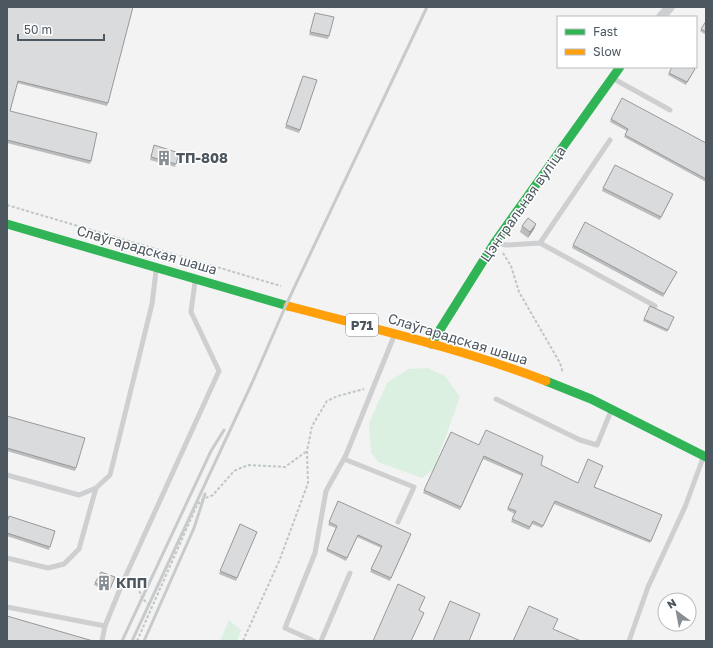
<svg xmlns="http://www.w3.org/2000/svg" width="713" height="648" font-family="'Golos Text',sans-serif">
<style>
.green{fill:#dbf0e1}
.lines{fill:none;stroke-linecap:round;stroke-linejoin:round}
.path{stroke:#bdc7c3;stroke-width:2;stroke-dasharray:3 2;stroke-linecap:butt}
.lane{stroke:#cecfd1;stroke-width:5}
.street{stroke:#cecfd1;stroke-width:10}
.fast{stroke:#30b455;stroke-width:9}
.slow{stroke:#ff9f0a;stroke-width:9}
.rail{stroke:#c9cacb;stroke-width:3}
.wall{fill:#bbbcbd}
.shaded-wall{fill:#99999a}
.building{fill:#dadbdc;stroke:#99999a}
.labels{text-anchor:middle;stroke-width:3;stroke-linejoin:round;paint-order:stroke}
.shield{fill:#fff;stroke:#82898f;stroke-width:1}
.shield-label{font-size:13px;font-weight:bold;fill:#4c575f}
.poi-label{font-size:14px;font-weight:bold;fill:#4c575f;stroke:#fff;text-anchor:start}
.street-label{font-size:14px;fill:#4c575f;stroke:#fff}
</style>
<rect width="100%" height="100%" fill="#f4f3f3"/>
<path class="green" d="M428,368L445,376L460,397L434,469L422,478L378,462L371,452L369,423L387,383L408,369Z
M229,620L241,630L237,641H220Z"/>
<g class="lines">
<path class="path" d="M7,205L281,286
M503,253L511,266L519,292L560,363L563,373
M134,577L142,598L151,607
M137,641L197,505L203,499L213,495L234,471L248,465L285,467L307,451
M243,641L280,559L308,483L307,451L312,426L327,401L338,396L364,389"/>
<path class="lane" d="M614,79L670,110
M498,243L506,245L540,243L610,140
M540,243L655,306
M496,399L580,440L597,445L611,411
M344,459L414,487L398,522
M7,475L79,495L96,488L110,475L152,304L156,271
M7,558L48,568L64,564L79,549L96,488
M7,607L105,626L122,584L219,371L191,312L195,282
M102,641L105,626
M314,641L285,628L315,553L326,491L346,455L394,336
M321,641L350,573
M629,641L648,587L685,507L703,458"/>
<path class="street" d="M661,17L670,7"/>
<path class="fast" d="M7,224L288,306
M431,344L495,242L620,67
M546,381L591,399L706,457"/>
<path class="slow" d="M288,306C375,329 463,349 546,381"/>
<path class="rail" d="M122,641L211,451L224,430
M132,641L252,383L286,305L427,7
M144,641L194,528L205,494"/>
</g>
<path class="wall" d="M7,7L108,103L107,106L17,83L10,111L91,161L90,164L7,143Z
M315,13L329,36L328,39L309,35Z
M706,21V35L700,31Z
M694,71L686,85L668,75L669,73Z
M303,76L317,80L299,133L285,128Z
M611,119L706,143V182L624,137L627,131L610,122Z
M154,145L179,153L175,167L150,160Z
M603,188L672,197L660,220L602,191Z
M536,224L534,229L528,238L520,232L522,226Z
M573,245L677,272L663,297L572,248Z
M674,317L667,332L643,321L644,319Z
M7,416L76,468L75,471L7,451Z
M479,445L541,465L578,483L595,487L662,515L650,543L554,504L542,528L532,524L529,530L511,522L515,514L507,510L522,476L483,459L460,510L423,493L424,490Z
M338,501L410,537L390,581L370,572L381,548L357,537L346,561L326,551L336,528L328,525Z
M7,522L55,531L49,550L7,536Z
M240,524L257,532L236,581L219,574Z
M115,577L109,592L94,585L95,583Z"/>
<path class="shaded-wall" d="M536,224L534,229L528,238L530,232Z"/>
<path class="building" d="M7,7H133L108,103L18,81L10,111L97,133L91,161L7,140Z
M315,13L334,17L329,36L310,32Z
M706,21V32L701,29Z
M672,67H692L695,69L687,82L669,73Z
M303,76L317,80L300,130L286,125Z
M622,98L706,143V179L625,135L628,129L611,119Z
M154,145L179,153L176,164L151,157Z
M615,165L673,194L661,217L603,188Z
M528,218L536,224L530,232L522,226Z
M585,222L677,272L664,294L573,245Z
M650,306L674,317L668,330L644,319Z
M7,416L85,438L76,468L7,448Z
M486,430L543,456L541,465L578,483L588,459L603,466L594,487L662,515L651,541L555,501L543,526L533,521L530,527L512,519L516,511L508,508L523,474L484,456L461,507L424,490L451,432L479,445Z
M338,501L411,534L391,578L371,569L382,546L358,535L347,558L327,549L337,526L329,522Z
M9,516L55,531L50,547L7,533V522Z
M240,524L257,532L237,578L220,571Z
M101,572L115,577L110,589L95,583Z
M398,584L425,597L419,610L424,613L411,641H373Z
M450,601L480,614L469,641H433Z
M529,606L558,619L553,629L581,641H513Z
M7,616L93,641H7Z"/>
<defs>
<g id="building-bare" transform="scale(1.2)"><path d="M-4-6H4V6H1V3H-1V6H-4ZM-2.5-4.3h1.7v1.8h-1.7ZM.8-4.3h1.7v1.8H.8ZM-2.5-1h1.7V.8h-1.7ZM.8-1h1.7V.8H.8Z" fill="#878e93" stroke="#fff" stroke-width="2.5" paint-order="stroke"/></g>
</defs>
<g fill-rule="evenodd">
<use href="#building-bare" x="164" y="158"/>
<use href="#building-bare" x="104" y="583"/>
</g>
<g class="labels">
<rect class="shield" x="346" y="314" width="32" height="22" rx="3"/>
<g class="shield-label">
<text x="362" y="330">Р71</text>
</g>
<g class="poi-label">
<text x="176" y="163">ТП-808</text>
<text x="116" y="588">КПП</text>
</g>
<g class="street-label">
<text transform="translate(523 204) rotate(-55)" y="5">Цэнтральная вуліца</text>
<text transform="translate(147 250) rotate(16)" y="5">Слаўгарадская шаша</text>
<text transform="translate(458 339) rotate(17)" y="5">Слаўгарадская шаша</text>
</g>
</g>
<rect width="713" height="648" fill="none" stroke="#4c575f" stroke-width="16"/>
<rect x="557" y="16" width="140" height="52" fill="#ffffff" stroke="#b7bcbf"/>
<rect x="565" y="29" width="20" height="6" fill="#30b455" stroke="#b7bcbf"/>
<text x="593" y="36" font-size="12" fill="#4c575f">Fast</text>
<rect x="565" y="49" width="20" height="6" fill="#ff9f0a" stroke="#b7bcbf"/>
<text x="593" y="56" font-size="12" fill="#4c575f">Slow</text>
<g transform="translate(677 612) rotate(328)"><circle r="19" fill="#ffffff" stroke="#b7bcbf"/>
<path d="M0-3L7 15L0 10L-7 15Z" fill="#878e93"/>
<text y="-6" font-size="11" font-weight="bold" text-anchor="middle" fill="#4c575f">N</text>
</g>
<path d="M18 34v6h86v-6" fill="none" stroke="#4c575f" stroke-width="2"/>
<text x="24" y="34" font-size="12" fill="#4c575f" stroke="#ffffff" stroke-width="3" paint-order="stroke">50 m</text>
</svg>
